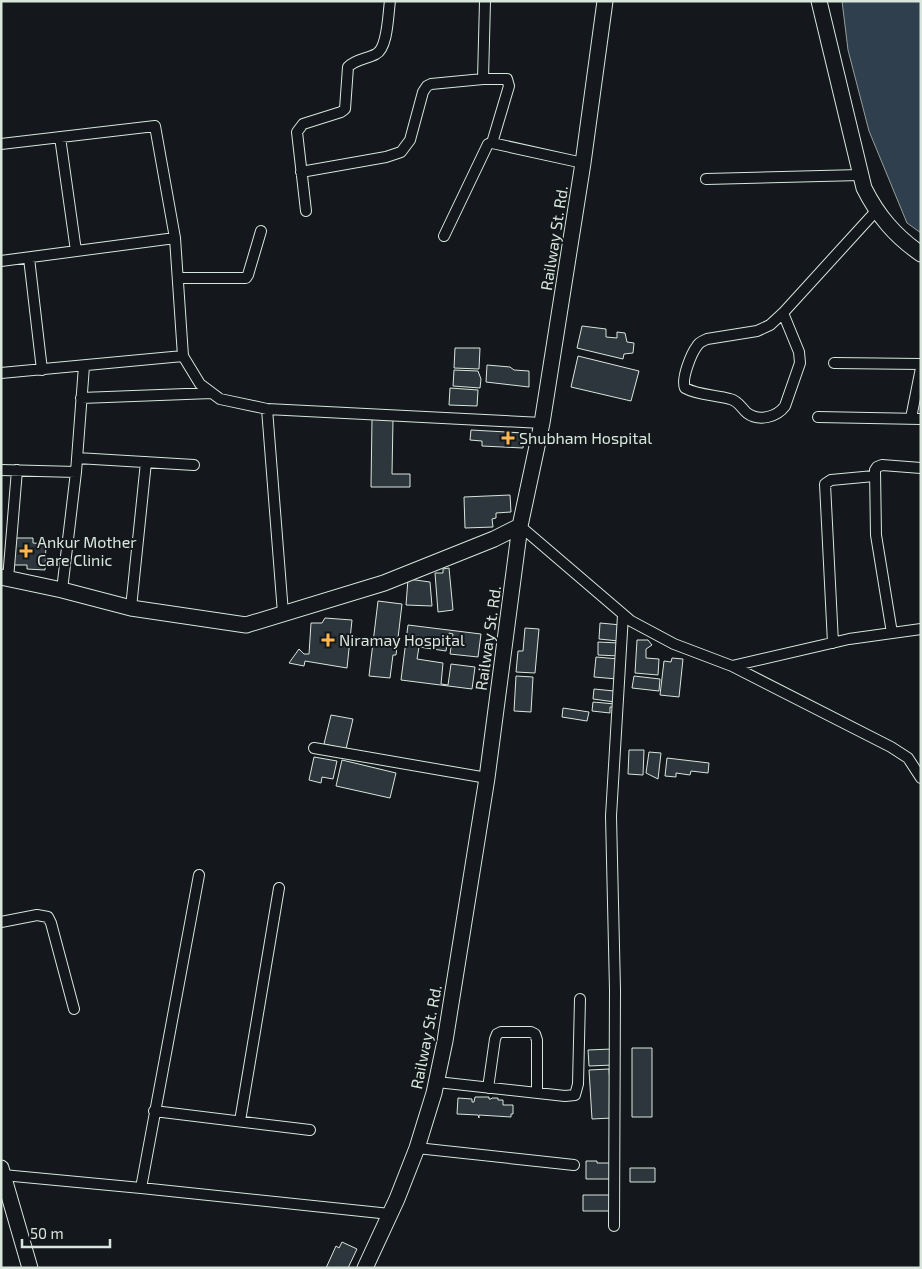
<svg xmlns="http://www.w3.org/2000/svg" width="922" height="1269" font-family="'Exo 2',sans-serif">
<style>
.water{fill:#2f3f4d;stroke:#939e99}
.building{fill:#2c363c;stroke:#d8e6dc}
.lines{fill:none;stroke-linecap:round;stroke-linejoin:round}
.street-casing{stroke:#d8e6dc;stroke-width:12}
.secondary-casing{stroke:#d8e6dc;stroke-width:17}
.street{stroke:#14181c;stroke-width:10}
.secondary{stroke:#14181c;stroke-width:15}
.poi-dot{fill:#ffb74d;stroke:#14181c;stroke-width:2}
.labels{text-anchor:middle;stroke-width:4;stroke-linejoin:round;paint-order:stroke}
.street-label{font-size:16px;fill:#d8e6dc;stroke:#14181c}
.poi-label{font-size:16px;fill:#d8e6dc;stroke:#14181c;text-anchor:start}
</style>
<rect width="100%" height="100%" fill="#14181c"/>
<path class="water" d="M842,1H921V233L907,223L869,131L848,50Z"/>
<path class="building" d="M582,326L606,329V337L617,338V332L625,333L627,342L634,343L633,353L624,354L623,359L577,348Z
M455,348H480L479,369L454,368Z
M578,356L639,371L631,401L571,387Z
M487,365L510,367L514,370L529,371V387L486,382Z
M454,370L478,371L481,379L480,388L453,386Z
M450,388L478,390L477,406L449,405Z
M372,419H393L392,474H410V487H371Z
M471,430L524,433L523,448L482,446V441L470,440Z
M510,495L511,512L496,513V518L492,519L493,527L465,528L464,497Z
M15,538H33V543L46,544L45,570L27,569V565H14Z
M449,568L453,610L438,612L435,573H443V569Z
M408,579L430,582L432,606L406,605Z
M378,601L402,604L396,655H393L390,678L369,676Z
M325,618L352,620L347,668L305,661L304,666L289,663L299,649L304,654H309L311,623H322Z
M600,623L621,625L619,641L599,639Z
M408,625L481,634L478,657L450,654L453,634L449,633L446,651L419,647L417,659L443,663L441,684L448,685L451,664L475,667L472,689L401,680Z
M525,628L539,629L535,673L516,672L518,651H523Z
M637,640H648L652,645L646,649V658L659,659L658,675L635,673Z
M598,642L619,643V656L598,655Z
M596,657L619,659L617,679L594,677Z
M672,658L683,659L679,697L660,695L664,661L671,662Z
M516,676L533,677L531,712L514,711Z
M634,676L660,679L659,691L632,688Z
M594,689L614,691L615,702L593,699Z
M593,702L615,704L614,707H610V713L592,711Z
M563,708L589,712L587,721L562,717Z
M331,715L353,719L346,749L324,744Z
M629,750H644L643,775L628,774Z
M649,752L661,753L658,779L646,773Z
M314,757L337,761L333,779L322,777L321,783L309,780Z
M667,758L709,763L708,773L691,771L690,775L676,773V777L665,776Z
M342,760L396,773L390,798L336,786Z
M632,1048H652V1117H632Z
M612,1049L613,1065L589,1066L588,1050Z
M609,1069L612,1118L592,1119L589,1070Z
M475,1097H489V1099H491L492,1098H498V1100H503V1105H513V1114H511V1117L479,1115V1118L478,1115L457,1114L458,1098L472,1099V1102H474Z
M586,1161H597V1163H613V1179H586Z
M630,1168H655V1182H630Z
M583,1195H613V1211H583Z
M342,1242L357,1249L348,1268H326L336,1246L339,1248Z"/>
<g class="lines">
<g class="street-casing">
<path id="street" d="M483,79L485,1
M60,137L76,251
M1,144L155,126L175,238L183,356L1,373
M301,172L386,157L401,152L410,140L423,92L427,86L431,84L483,79H507L509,86L492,143
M706,179L860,175
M306,211L297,132L303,124L341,112L345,109L348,67C356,59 367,59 376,54C388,48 388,14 390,1
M444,236L488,144L492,143L583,163
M29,258L42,370
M1,261L175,238
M178,278H246L248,275L261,231
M783,313L799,352L800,363L785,406C777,417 759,422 747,413C741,408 739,401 730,399C716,395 697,395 685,388C681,379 691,354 697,346C699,342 703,341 707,339L757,331L770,325L783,313L876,211
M183,356L200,384L220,399L267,409L542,423
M834,363L921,364
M81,398L212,393
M267,409L283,613
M818,417L921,419
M911,418L921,368
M77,458L194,465
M1,470L76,472
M520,526L631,621L674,644L732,666L891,747L908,758L921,778
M8,579L17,470
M62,590L76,472L84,366
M131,608L146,462
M892,633L876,535L875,470L877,467L882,465L921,468
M833,643L825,484L831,480L874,476
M732,666L849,639L921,629
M314,748L487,778
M1,922L37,915L48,917L51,923L74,1009
M437,1082L565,1096L575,1095L578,1084L580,999
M488,1088L495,1039L497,1034L501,1032H531L535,1034L537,1040V1093
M154,1111L310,1130
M240,1121L279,888
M417,1148L574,1165
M3,1175L141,1188L390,1214
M141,1188L199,875
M614,1226L615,990L611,816L623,615"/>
</g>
<g class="secondary-casing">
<path id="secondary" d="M819,1L864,188C878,216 895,236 921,254
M1,577L62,590L131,608L246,625L384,583L494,539L520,526
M1,1168L30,1268
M365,1268L397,1199L417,1148L434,1093L445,1041L487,778L520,526L542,423L583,163L605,1"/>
</g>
<use href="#street" class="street"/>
<use href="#secondary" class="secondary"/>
</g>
<g class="poi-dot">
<path d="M505.5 430.5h5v5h5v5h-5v5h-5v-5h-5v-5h5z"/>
<path d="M23.5 543.5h5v5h5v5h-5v5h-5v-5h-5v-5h5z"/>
<path d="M325.5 632.5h5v5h5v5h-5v5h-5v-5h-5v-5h5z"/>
</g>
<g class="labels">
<g class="street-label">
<text transform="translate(554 238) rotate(-81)" y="6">Railway St. Rd.</text>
<text transform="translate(488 638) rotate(-82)" y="6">Railway St. Rd.</text>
<text transform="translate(426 1037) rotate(-79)" y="6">Railway St. Rd.</text>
</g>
<g class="poi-label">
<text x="519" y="444">Shubham Hospital</text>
<text x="37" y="548">Ankur Mother<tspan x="37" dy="18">Care Clinic</tspan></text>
<text x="339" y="646">Niramay Hospital</text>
</g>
</g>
<rect width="922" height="1269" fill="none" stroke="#d8e6dc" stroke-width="5"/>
<path d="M22 1239v8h88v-8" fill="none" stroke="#d8e6dc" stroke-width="2.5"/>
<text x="30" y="1239" font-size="15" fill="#d8e6dc" stroke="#14181c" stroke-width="4" paint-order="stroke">50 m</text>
</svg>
